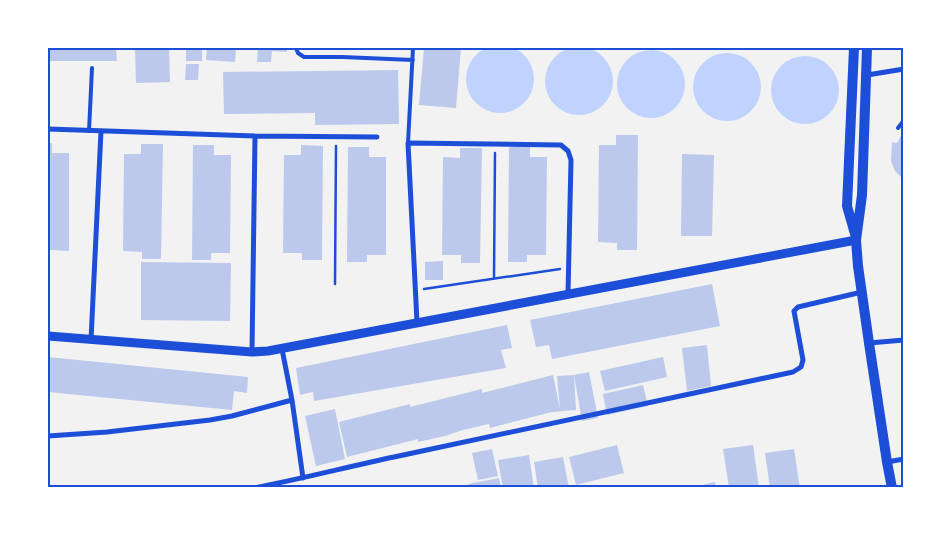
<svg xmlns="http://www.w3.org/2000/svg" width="951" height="535" font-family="'IBM Plex Sans',sans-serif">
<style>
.water{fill:#bfd3fe}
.building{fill:#bdc9ec}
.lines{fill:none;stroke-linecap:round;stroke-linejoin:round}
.path{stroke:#1d4ed8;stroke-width:2.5}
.service{stroke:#1d4ed8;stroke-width:4}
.minor{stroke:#1d4ed8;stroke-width:5}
.tertiary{stroke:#1d4ed8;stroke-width:9}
.secondary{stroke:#1d4ed8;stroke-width:10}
.neatline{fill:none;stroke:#1d4ed8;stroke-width:2}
</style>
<rect width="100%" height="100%" fill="#f2f2f2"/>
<path class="water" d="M466 79a34 34 0 1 1 68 0a34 34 0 1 1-68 0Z
M545 81a34 34 0 1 1 68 0a34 34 0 1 1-68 0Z
M617 84a34 34 0 1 1 68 0a34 34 0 1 1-68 0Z
M693 87a34 34 0 1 1 68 0a34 34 0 1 1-68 0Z
M771 90a34 34 0 1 1 68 0a34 34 0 1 1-68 0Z"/>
<path class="building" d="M48,48H116L117,61H48Z
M135,48H169L170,82L136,83Z
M186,48H202V61H186Z
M207,48H236L235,62L206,60Z
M258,48H287V52L272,51L271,62H257Z
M424,48H461L456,108L419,105Z
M186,64H199L198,80H185Z
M398,70L399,124L315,125V113L224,114L223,72Z
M904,130V180L895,171L891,161L892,142L897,143Z
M616,135H638L637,250H617V243L598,242L599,145H616Z
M48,143H52V153H69V251L50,250L49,258H48Z
M141,144H163L161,259H142V252L123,251L124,154H141Z
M193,145H214V155H231L230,253H211V260H192Z
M301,145L323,146L322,260H302V253H283L284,155H301Z
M348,147H369V157H386V255H367V262H347Z
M509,147H530V157H547L546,255H527V262H508Z
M460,148H482L480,263H461V255H442L443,157L460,158Z
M682,154L714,155L712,236H681Z
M443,261V280H425V262Z
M141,262L231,263L230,321L141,320Z
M712,284L720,326L552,359L549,345L536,347L530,320Z
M507,325L512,348L501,350L506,368L314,401L313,392L300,395L296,368Z
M707,345L711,386L687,391L682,348Z
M48,357L248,377L247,393L234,391L232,410L48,392Z
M663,357L667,377L605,391L600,371Z
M589,372L598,418L582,421L574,375Z
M553,375L560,409L557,376L574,375L576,410L552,412L490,428L489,424L463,430L445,436L418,442V439L347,457L339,422L410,404V407L482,389V393Z
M643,385L648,406L607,415L603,394Z
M335,409L345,459L316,466L305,416Z
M617,445L624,473L576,485L569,457Z
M753,445L759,488H729L723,449Z
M492,449L498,476L478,480L472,453Z
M794,449L800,488H770L765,453Z
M529,455L534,488H503L498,460Z
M563,457L569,488H538L534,462Z
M499,478L501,488H469L468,484Z
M715,482L716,488H694V487Z"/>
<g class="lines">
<path class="path" d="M494,278L495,153
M335,284L336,146
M424,289L560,269"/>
<path class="service" d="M296,48L298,53L304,57H342L413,60
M898,128L904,120
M89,131L92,68
M408,143L413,48"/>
<path class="minor" d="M867,75L904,69
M48,129L255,136L377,137
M417,322L408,143L561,145L568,151L571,160L568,294
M91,340L101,131
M869,343L904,340
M282,349L292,400L303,478
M252,352L255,136
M48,436L107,432L210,420L232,416L292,400
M887,462L904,459
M254,488C301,479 347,467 394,457C527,429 660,401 793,372L801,367L803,360L794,311L798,307L862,292"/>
<path class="tertiary" d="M48,336L252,352L268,351L856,240"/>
<path class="secondary" d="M854,48L847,206L855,234
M867,48L862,195L856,240L858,266L869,343L887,462L892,488"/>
</g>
<rect width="951" height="535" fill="none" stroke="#ffffff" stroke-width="98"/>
<rect x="49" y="49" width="853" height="437" class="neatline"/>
</svg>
